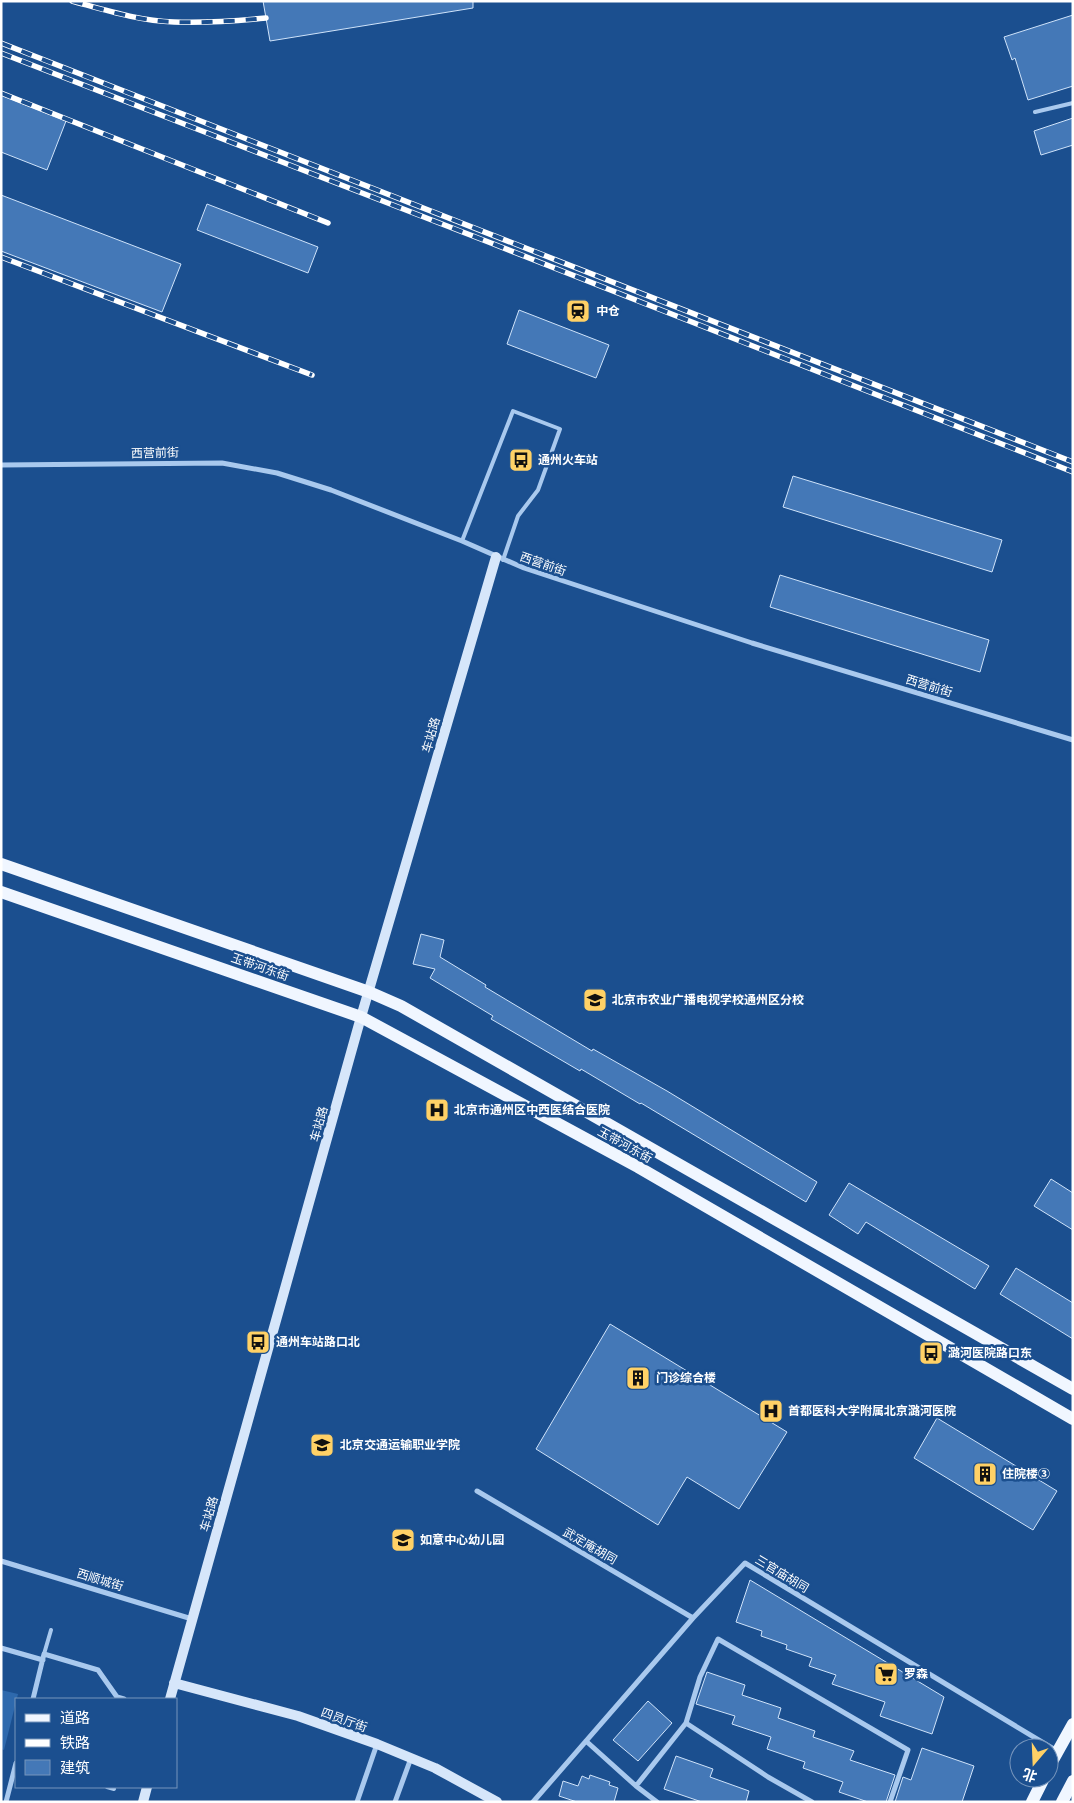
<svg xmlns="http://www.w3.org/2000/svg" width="1074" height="1803" font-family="Mulish,'Noto Sans SC',sans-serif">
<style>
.green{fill:#2e69ad}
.building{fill:#4478b7;stroke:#cfe3fa}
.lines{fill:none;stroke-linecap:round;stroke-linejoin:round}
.lane{stroke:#a9c9ee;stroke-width:4}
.street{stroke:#a9c9ee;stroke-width:5}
.secondary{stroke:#d6e6fa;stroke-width:10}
.primary{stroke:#f0f6ff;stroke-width:12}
.rail-casing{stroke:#fff;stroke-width:5.5}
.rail{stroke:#1b4f8f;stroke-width:4;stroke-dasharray:11;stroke-linecap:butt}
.labels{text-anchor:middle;stroke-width:5;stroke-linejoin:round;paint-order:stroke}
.poi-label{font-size:12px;font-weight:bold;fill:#fff;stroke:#1b4f8f;text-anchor:start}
.street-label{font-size:12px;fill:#fff;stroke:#1b4f8f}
</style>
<rect width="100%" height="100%" fill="#1b4f8f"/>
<path class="green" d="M1,1690L18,1694L4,1750L1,1749Z"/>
<path class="building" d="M263,1H473V8L270,41Z
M1073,15V86L1028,100L1015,58L1012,60L1004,37Z
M1,95L66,121L47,170L1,152Z
M1073,118V145L1041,155L1034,131Z
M1,195L181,264L162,312L1,251Z
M207,204L318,247L308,273L197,230Z
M519,310L609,345L596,378L507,344Z
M793,476L1002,540L992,572L783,507Z
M780,575L989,640L980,672L770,607Z
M421,934L444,940L440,957L486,985L485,987L592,1051L593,1049L667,1091L817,1182L806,1202L641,1103L640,1104L581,1069L580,1071L491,1019L493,1016L430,978L435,969L413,964Z
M1051,1179L1073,1193V1230L1034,1206Z
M849,1183L989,1266L975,1289L866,1222L858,1234L829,1215Z
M1016,1268L1073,1303V1339L1000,1294Z
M610,1324L787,1432L739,1509L687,1477L658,1525L536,1449Z
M937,1418L1057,1491L1033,1530L914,1458Z
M750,1580L944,1697L932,1734L880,1716L885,1702L832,1684L836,1675L809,1666L812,1658L786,1649L787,1645L761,1636L762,1631L736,1622Z
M707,1672L745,1685L742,1695L781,1708L778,1718L815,1731L813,1737L854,1751L850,1760L895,1775L886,1802H868L839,1792L843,1782L803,1768L805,1762L767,1749L771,1737L732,1724L735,1716L696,1704Z
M648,1701L672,1723L638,1761L613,1740Z
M922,1748L974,1766L962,1802H895L903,1777L911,1780Z
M676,1756L713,1769L710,1777L749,1791L746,1802H702L664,1789Z
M590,1775L610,1782L609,1785L618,1788L614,1802H577L559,1796L563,1781L578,1786L582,1776L589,1779Z"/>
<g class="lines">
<path class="lane" d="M1035,112L1073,103
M462,541L513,411L560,429L538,490L518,516L503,560
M44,1654L51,1630
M107,1787L114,1789"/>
<path class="street" d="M1,465L222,463L277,473L331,490L462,541L524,568L752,643L1073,740
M477,1491L693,1618
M1,1561L192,1619
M1,1648L43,1660
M33,1699L44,1654L98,1670L117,1697L124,1699
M686,1723L768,1777L812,1802
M586,1741L636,1786L657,1802
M636,1786L686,1723L700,1677L718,1639L908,1750L890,1802
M6,1802L16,1763
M357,1802L377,1744
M395,1802L411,1758
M533,1802L693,1618L745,1563L1057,1751"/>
<path class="secondary" d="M174,1683L298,1716L377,1744L435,1768L497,1802
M170,1699L361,1017L496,557
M143,1802L147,1787"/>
<path class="primary" d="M1,864L369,992L401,1006L1073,1389
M1,892L361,1017L638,1167L1073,1419
M1049,1767L1073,1724
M1032,1802L1044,1778
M1062,1802L1073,1781"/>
<g class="rail-casing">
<path id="rail" d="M72,1C105,10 139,21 174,22C204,23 236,21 266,18
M1,43L1073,462
M1,53L491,243L1073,472
M1,93L328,223
M1,257L312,375"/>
</g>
<use href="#rail" class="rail"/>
</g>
<defs>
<g id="station-square" transform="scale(1.25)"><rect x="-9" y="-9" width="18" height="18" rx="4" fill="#ffd166" stroke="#1b4f8f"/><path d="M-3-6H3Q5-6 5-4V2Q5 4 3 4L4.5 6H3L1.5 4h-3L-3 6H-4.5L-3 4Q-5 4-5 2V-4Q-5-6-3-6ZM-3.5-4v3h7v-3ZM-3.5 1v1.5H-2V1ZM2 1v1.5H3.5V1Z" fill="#111"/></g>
<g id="bus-square" transform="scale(1.25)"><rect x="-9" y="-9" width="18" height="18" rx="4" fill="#ffd166" stroke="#1b4f8f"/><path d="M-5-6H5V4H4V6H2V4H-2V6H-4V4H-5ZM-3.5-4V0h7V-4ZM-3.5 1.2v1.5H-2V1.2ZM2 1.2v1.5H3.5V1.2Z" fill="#111"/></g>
<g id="university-square" transform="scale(1.25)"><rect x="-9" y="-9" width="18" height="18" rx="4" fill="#ffd166" stroke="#1b4f8f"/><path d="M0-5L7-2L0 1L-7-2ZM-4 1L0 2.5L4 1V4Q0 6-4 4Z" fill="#111"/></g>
<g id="hospital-square" transform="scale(1.25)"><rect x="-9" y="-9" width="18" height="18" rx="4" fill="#ffd166" stroke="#1b4f8f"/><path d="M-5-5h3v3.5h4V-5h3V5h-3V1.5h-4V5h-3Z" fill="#111"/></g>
<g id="building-square" transform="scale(1.25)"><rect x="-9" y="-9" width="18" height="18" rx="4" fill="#ffd166" stroke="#1b4f8f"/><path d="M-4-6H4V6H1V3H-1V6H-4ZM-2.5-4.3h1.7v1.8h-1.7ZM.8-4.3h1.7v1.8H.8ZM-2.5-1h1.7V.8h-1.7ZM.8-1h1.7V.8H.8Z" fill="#111"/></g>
<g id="school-square" transform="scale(1.25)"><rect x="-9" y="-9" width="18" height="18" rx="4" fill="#ffd166" stroke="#1b4f8f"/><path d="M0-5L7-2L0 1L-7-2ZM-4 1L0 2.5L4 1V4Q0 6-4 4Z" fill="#111"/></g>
<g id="supermarket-square" transform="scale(1.25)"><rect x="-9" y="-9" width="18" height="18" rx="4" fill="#ffd166" stroke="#1b4f8f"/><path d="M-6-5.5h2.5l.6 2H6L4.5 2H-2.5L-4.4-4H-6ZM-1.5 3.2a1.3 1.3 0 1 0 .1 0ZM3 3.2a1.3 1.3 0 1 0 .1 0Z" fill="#111"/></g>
</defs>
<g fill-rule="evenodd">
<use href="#station-square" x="578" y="311"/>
<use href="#bus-square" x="521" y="460"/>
<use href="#university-square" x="595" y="1000"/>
<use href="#hospital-square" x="437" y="1110"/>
<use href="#bus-square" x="258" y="1342"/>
<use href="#bus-square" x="931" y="1353"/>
<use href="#building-square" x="638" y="1378"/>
<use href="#hospital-square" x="771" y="1411"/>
<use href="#university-square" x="322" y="1445"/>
<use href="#building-square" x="985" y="1474"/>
<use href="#school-square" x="403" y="1540"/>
<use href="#supermarket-square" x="886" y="1674"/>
</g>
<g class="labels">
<g class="poi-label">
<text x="596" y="315">中仓</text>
<text x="538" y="464">通州火车站</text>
<text x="612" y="1004">北京市农业广播电视学校通州区分校</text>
<text x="454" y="1114">北京市通州区中西医结合医院</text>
<text x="276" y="1346">通州车站路口北</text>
<text x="948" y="1357">潞河医院路口东</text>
<text x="656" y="1382">门诊综合楼</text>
<text x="788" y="1415">首都医科大学附属北京潞河医院</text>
<text x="340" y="1449">北京交通运输职业学院</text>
<text x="1002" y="1478">住院楼③</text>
<text x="420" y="1544">如意中心幼儿园</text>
<text x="904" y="1678">罗森</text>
</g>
<g class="street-label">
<text transform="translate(155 453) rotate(-1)" y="4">西营前街</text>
<text transform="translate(543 564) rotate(19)" y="4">西营前街</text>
<text transform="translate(929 686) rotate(17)" y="4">西营前街</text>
<text transform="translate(431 735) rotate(-74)" y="4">车站路</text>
<text transform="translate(260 967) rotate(19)" y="4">玉带河东街</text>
<text transform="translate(319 1124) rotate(-75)" y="4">车站路</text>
<text transform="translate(625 1145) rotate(29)" y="4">玉带河东街</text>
<text transform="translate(209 1514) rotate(-74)" y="4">车站路</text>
<text transform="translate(590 1546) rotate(30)" y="4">武定庵胡同</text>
<text transform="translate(782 1574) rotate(31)" y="4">三官庙胡同</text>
<text transform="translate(100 1580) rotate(17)" y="4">西顺城街</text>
<text transform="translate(344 1720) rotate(20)" y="4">四员厅街</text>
</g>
</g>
<rect width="1074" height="1803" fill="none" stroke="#ffffff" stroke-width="5"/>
<rect x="15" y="1698" width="162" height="90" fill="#1b4f8f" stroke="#7695bc"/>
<rect x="25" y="1714" width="25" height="8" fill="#f0f6ff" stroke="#7695bc"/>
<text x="60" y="1723" font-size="15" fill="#ffffff">道路</text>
<rect x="25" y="1739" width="25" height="8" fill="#ffffff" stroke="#7695bc"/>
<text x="60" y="1748" font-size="15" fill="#ffffff">铁路</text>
<rect x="25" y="1760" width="25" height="15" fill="#4478b7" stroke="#7695bc"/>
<text x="60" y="1773" font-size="15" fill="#ffffff">建筑</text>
<g transform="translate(1034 1763) rotate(199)"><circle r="24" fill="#1b4f8f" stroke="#7695bc"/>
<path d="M0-4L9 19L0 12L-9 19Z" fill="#ffd166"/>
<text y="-8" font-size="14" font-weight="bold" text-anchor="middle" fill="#ffffff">北</text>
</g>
</svg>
